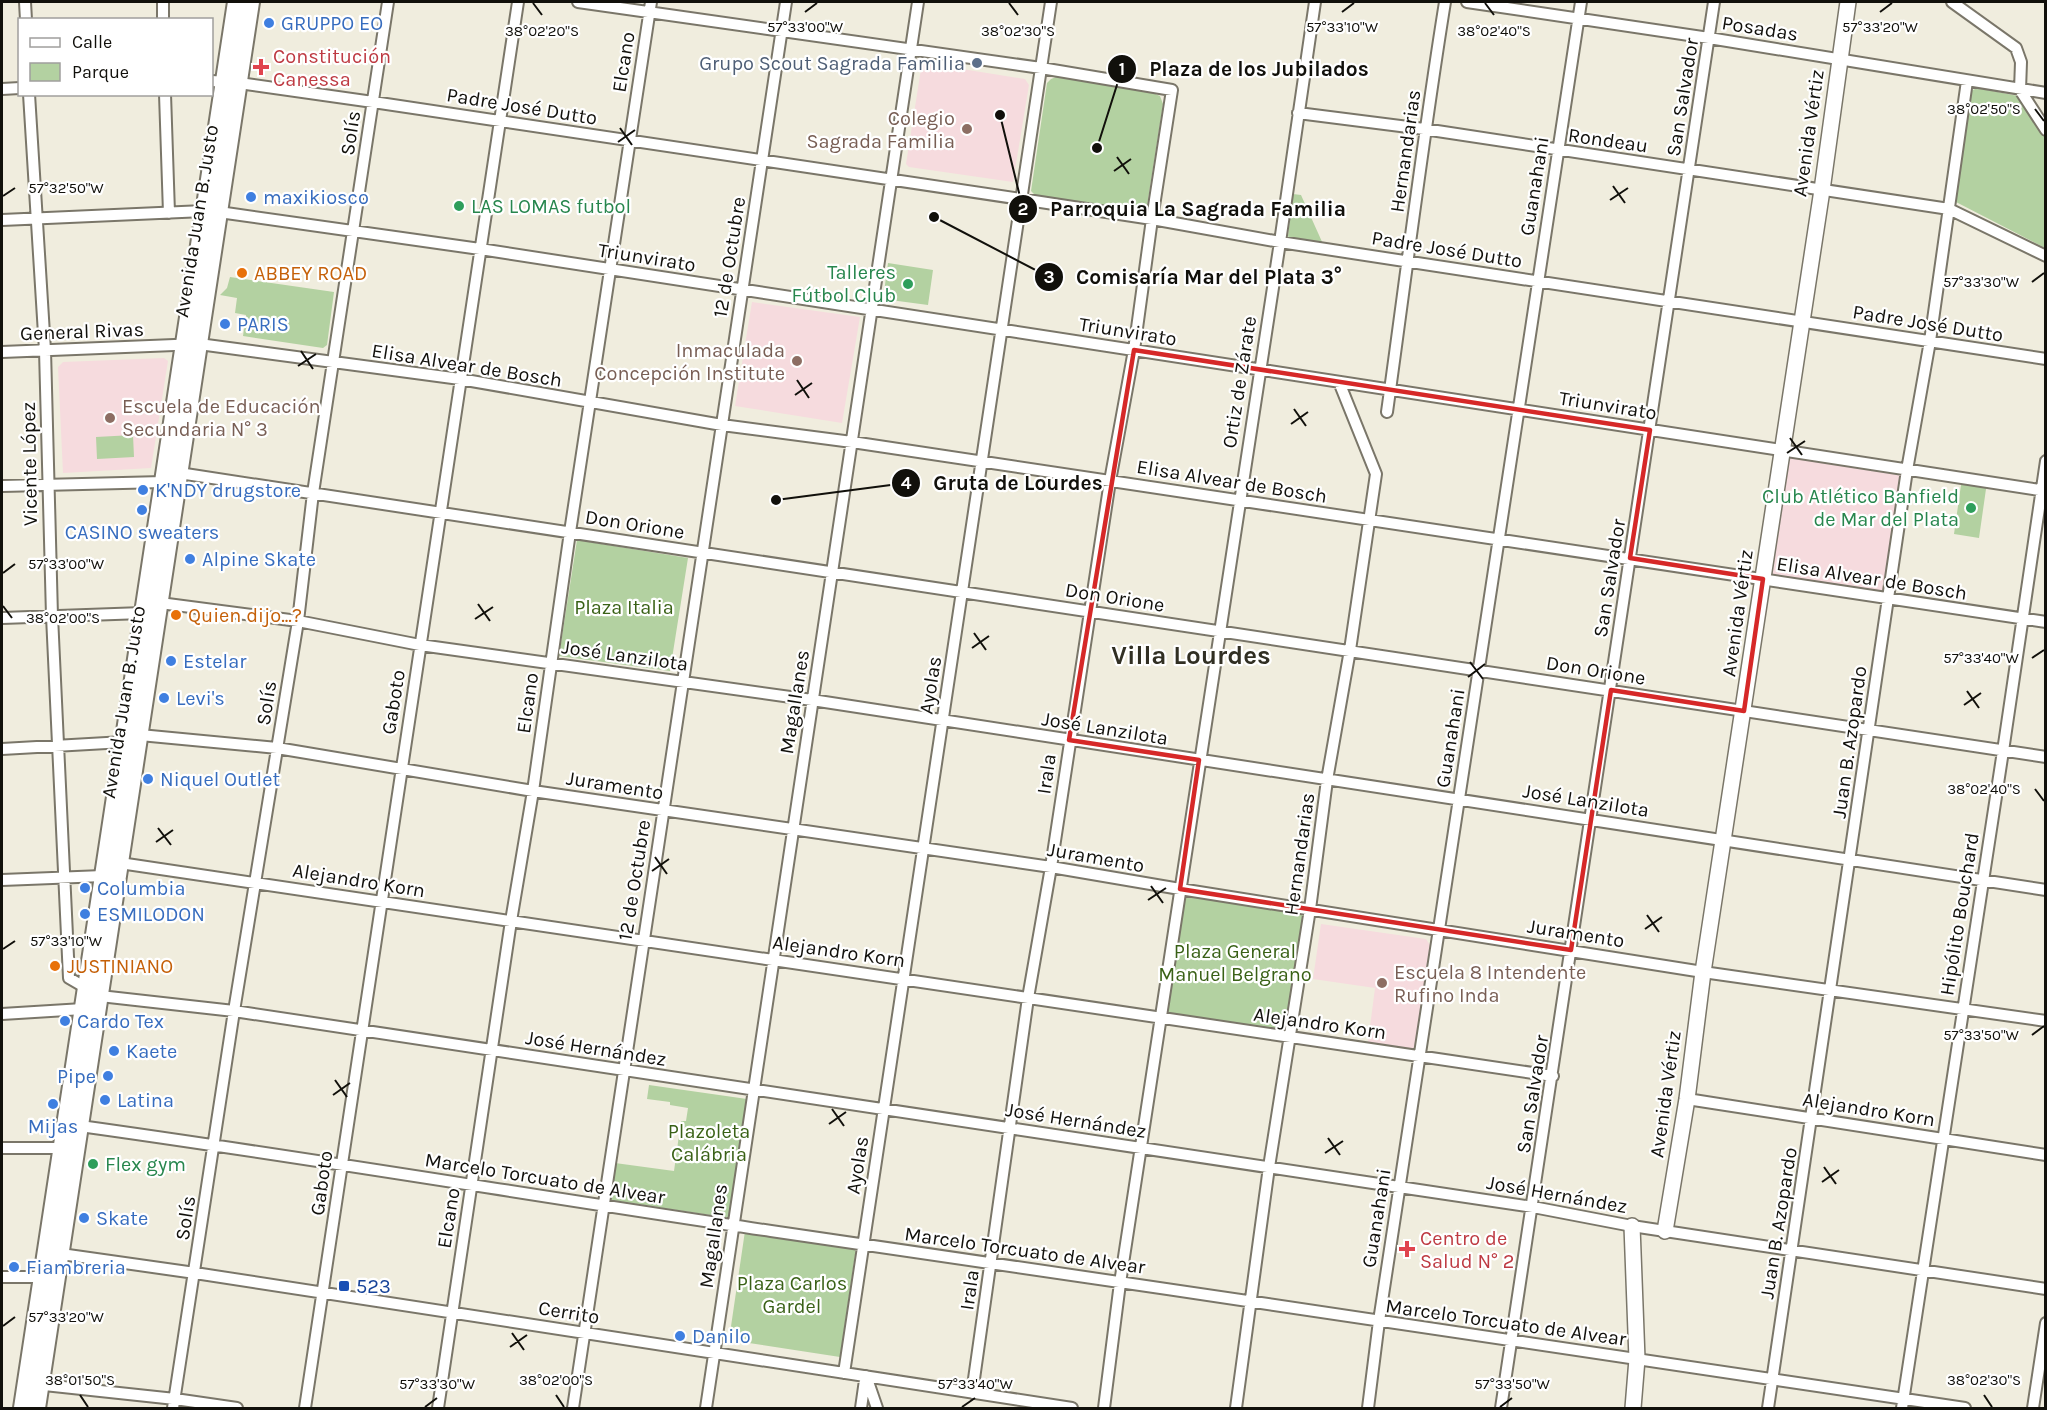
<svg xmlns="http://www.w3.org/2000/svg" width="2047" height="1410" font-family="Karla,sans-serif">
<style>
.education{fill:#f6dbde}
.green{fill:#b3d1a1}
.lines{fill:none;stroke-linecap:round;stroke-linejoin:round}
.street-casing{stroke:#7a7669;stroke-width:14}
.secondary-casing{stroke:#7a7669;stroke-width:18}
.primary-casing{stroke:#7a7669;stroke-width:20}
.street{stroke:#fff;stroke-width:10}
.secondary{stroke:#fff;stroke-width:15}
.primary{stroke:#fff;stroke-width:16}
.marked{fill:none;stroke:#d62828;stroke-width:4.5;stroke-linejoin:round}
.ticks{fill:none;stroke:#11100b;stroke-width:2}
.shop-dot{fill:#3f7fe0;stroke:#fff;stroke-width:2}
.service-dot{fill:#5c6f8a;stroke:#fff;stroke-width:2}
.health-dot{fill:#e0444e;stroke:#fff;stroke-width:2}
.education-dot{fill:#8d6e63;stroke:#fff;stroke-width:2}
.leisure-dot{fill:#2e9e5b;stroke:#fff;stroke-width:2}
.food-dot{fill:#e8710a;stroke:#fff;stroke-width:2}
.transit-dot{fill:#1a4fb4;stroke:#fff;stroke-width:2}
.labels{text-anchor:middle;stroke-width:4.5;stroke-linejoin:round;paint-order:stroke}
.shop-label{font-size:20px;fill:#366cbe;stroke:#fff;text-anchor:start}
.street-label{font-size:20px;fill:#11100b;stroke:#fff}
.health-label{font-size:20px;fill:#be3a42;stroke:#fff;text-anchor:start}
.service-label{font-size:20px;fill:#4e5e75;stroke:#fff;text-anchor:end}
.education-label{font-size:20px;fill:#785e54;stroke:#fff;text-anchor:end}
.leisure-label{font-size:20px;fill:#27864d;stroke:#fff;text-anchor:start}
.food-label{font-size:20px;fill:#c56008;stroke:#fff;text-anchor:start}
.park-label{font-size:20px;fill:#396116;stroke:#fff}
.transit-label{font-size:20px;fill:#164399;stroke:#fff;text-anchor:start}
.district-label{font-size:26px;font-weight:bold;fill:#312f23;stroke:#fff}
.ticks-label{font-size:15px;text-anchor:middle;fill:#11100b;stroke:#fff;stroke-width:4.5;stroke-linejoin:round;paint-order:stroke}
.leader{fill:none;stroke:#11100b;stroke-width:2}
.callout-dot{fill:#11100b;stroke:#fff;stroke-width:2}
.mark-label{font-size:18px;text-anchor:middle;font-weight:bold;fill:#fff}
.callout-label{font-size:21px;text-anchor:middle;font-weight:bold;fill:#11100b;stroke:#fff;stroke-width:4.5;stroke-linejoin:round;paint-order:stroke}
</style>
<rect width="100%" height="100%" fill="#f0edde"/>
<path class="education" d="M925,63L1025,79L1029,85L1013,182L909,167L906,164L921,69Z
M752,302L860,317L842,423L735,406Z
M164,358L168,361L151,468L63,473L58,367L63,362Z
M1782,451L1907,470L1888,598L1763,579Z
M1321,924L1426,939L1430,945L1415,1049L1368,1042L1375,988L1313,979Z"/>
<path class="green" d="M1056,77L1153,93L1160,96L1163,104L1147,206L1145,210L1140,212L1037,197L1031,191L1047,83L1051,79Z
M1977,88L2018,96L2045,137V248L1956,202L1971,91Z
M1293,194L1301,195L1323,244L1289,238L1288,236Z
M888,263L933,270L928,305L883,299Z
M230,277L334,292L327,345L323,348L243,336L246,315L235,313L237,298L220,295L227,288Z
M133,435L134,457L97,459L96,437Z
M1962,478L1987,482L1979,538L1954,534Z
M577,540L688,558L670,671L559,656Z
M1180,889L1310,909L1289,1037L1160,1017Z
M649,1085L747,1099L730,1218L610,1200L615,1163L674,1171L681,1121H686L688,1108L670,1105V1102L647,1099Z
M745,1231L856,1248L840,1357L729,1340Z"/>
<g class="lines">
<g class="street-casing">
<path id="street" d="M25,2L26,20
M163,2V20
M578,2L1041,68L1172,90L1152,219L1134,350L1110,481L1051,867L1028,998L972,1393
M1467,2L1709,38L2046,93
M1952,2L2016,48L2021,62L2020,90L2046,130
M212,81L239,83L373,102L1021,199L1152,219L1280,242L2046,359
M2,89L20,88
M29,94L45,350L52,616L69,978L100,996L234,1011L1399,1187L1533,1207L1632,1226L2046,1289
M165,94L169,213
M1298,113L1424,129L1949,209L2046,256
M2,220L204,211L219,212L480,249L2046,491
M2,352L199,344L460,379L722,425L852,442L2046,622
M1387,412C1406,275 1423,138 1445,2
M2,486L163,482L179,473L2046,757
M2,618L143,613L160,603L298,621L420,645L812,700L2046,890
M2,749L124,742L140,735L277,748L533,791L1051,867L1180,889L1703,972L2046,1021
M2,880L103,876L120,863L1553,1076
M2,1014L83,1009L86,1007
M1687,1099L2046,1155
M77,1129L80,1126C311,1158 541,1197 771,1231C1169,1290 1568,1346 1965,1408
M2,1148H62L65,1144
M58,1257L61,1254L195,1273L1072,1408
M2,1277H42L45,1274
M844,1373L1051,2
M866,1376L877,1408
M35,1384L175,1399L237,1408
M173,1408L234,1011L298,621L313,493L388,2
M305,1408L518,2
M438,1408L511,921L533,791L570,532L651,2
M573,1408L786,2
M706,1408L918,2
M861,1408L865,1380
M1104,1408L1120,1283L1280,242L1315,2
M1236,1408L1269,1167L1310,909L1327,780L1350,650L1376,474L1339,382
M1368,1408L1379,1321L1581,2
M1501,1408L1714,2
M1768,1408L1907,470L1930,341L1967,81
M1902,1408L2003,751L2046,461
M2033,1408L2046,1323"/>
</g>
<g class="secondary-casing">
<path id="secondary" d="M1632,1226L1637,1359L1633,1408
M1665,1231L1687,1099L1703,972L1822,190L1848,2"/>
</g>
<g class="primary-casing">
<path id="primary" d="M22,1408L236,2
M37,1408L251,2"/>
</g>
<use href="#street" class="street"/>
<use href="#secondary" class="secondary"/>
<use href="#primary" class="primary"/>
</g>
<path class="marked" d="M1134,350L1650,430L1630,558L1763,579L1744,711L1611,690L1571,950L1180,889L1199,760L1069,740Z"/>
<path class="ticks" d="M533,3L542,15M1009,3L1018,15M1485,3L1494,15M805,12L817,3M1342,12L1354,3M1880,12L1892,3M2035,109L2044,121M620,128L632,145M618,142L635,130M1117,157L1129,174M1114,171L1131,159M1613,186L1625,203M3,196L15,188M1610,200L1628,188M2032,282L2044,273M301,351L313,369M298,366L316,354M797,380L809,398M795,395L812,383M1294,409L1306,426M1291,424L1308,412M1790,438L1802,455M1787,453L1805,441M3,573L15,564M478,604L490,621M3,606L12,618M475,619L493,607M974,633L986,650M972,648L989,636M2032,658L2044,650M1470,662L1483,679M1468,677L1485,664M1967,691L1979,708M1964,705L1981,693M2035,789L2044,801M158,828L171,845M156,842L173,830M655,857L667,874M652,871L669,859M1151,886L1163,903M1148,900L1166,888M1647,915L1659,932M1645,929L1662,917M3,949L15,941M2032,1035L2044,1026M335,1080L347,1097M333,1095L350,1083M832,1109L844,1126M829,1124L846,1112M1328,1138L1340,1155M1325,1153L1343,1141M1824,1167L1836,1184M1822,1182L1839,1170M3,1326L15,1317M512,1333L524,1350M510,1347L527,1335M80,1395L88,1407M556,1395L564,1407M1984,1395L1992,1407M425,1407L437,1398M962,1407L975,1398M1500,1407L1512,1398"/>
<g class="shop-dot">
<circle cx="269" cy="23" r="6"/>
<circle cx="251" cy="197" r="6"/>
<circle cx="225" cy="324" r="6"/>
<circle cx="143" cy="490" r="6"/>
<circle cx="142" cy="510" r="6"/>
<circle cx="190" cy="559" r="6"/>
<circle cx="171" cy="661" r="6"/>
<circle cx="164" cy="698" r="6"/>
<circle cx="148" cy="779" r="6"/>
<circle cx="85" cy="888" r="6"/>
<circle cx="85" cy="914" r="6"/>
<circle cx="65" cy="1021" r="6"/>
<circle cx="114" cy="1051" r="6"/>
<circle cx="108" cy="1076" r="6"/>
<circle cx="105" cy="1100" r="6"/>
<circle cx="53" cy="1104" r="6"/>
<circle cx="84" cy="1218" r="6"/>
<circle cx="14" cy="1267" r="6"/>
<circle cx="680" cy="1336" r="6"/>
</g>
<circle class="service-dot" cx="977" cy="63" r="6"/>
<g class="health-dot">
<path d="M258 58h6v6h6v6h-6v6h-6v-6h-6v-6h6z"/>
<path d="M1404 1240h6v6h6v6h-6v6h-6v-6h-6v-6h6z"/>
</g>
<g class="education-dot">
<circle cx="967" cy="129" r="6"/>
<circle cx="797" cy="361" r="6"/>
<circle cx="110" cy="418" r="6"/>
<circle cx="1382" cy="983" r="6"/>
</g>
<g class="leisure-dot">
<circle cx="459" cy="206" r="6"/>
<circle cx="908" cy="284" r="6"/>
<circle cx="1971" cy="508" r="6"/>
<circle cx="93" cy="1164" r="6"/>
</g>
<g class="food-dot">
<circle cx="242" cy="273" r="6"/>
<circle cx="176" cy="615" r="6"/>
<circle cx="55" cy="966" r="6"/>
</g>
<rect class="transit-dot" x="338" y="1280" width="12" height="12" rx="3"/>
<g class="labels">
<g class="shop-label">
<text x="281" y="30">GRUPPO EO</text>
<text x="263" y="204">maxikiosco</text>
<text x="237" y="331">PARIS</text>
<text x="155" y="497">K'NDY drugstore</text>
<text x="142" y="539" text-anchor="middle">CASINO sweaters</text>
<text x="202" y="566">Alpine Skate</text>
<text x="183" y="668">Estelar</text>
<text x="176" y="705">Levi's</text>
<text x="160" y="786">Niquel Outlet</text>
<text x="97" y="895">Columbia</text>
<text x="97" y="921">ESMILODON</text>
<text x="77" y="1028">Cardo Tex</text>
<text x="126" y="1058">Kaete</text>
<text x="96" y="1083" text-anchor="end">Pipe</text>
<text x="117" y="1107">Latina</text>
<text x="53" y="1133" text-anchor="middle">Mijas</text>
<text x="96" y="1225">Skate</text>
<text x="26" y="1274">Fiambreria</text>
<text x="692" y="1343">Danilo</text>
</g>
<g class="street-label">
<text transform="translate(1760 28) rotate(9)" y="7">Posadas</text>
<text transform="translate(623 62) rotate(-81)" y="7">Elcano</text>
<text transform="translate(1682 97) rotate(-81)" y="7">San Salvador</text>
<text transform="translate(522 106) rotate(9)" y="7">Padre José Dutto</text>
<text transform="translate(350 133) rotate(-81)" y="7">Solís</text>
<text transform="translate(1808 133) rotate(-82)" y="7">Avenida Vértiz</text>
<text transform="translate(1608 140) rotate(8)" y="7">Rondeau</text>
<text transform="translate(1405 151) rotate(-82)" y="7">Hernandarias</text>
<text transform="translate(1534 186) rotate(-81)" y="7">Guanahani</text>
<text transform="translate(196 221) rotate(-81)" y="7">Avenida Juan B. Justo</text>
<text transform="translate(1447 249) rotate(9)" y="7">Padre José Dutto</text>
<text transform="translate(647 257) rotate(9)" y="7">Triunvirato</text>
<text transform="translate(729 257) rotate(-81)" y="7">12 de Octubre</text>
<text transform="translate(1928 323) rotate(9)" y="7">Padre José Dutto</text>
<text transform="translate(82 331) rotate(-2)" y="7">General Rivas</text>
<text transform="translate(1128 331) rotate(9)" y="7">Triunvirato</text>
<text transform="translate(467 365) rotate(9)" y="7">Elisa Alvear de Bosch</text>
<text transform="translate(1239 382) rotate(-81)" y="7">Ortiz de Zárate</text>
<text transform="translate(1608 405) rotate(9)" y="7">Triunvirato</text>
<text transform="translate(29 464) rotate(-91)" y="7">Vicente López</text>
<text transform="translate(1232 481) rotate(9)" y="7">Elisa Alvear de Bosch</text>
<text transform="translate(635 524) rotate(9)" y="7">Don Orione</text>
<text transform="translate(1609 578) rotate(-81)" y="7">San Salvador</text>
<text transform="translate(1872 578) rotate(9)" y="7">Elisa Alvear de Bosch</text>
<text transform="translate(1115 597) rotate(9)" y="7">Don Orione</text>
<text transform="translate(1737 613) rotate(-82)" y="7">Avenida Vértiz</text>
<text transform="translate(625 655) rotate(8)" y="7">José Lanzilota</text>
<text transform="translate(1596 670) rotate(9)" y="7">Don Orione</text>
<text transform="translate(930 685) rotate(-81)" y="7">Ayolas</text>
<text transform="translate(123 702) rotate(-81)" y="7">Avenida Juan B. Justo</text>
<text transform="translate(393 702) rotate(-81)" y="7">Gaboto</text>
<text transform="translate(794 702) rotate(-81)" y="7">Magallanes</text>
<text transform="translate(266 703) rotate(-81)" y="7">Solís</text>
<text transform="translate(527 703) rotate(-82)" y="7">Elcano</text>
<text transform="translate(1105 728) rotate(9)" y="7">José Lanzilota</text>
<text transform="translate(1450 738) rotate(-81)" y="7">Guanahani</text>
<text transform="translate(1849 742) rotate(-82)" y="7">Juan B. Azopardo</text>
<text transform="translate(1046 774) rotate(-82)" y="7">Irala</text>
<text transform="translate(615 785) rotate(9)" y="7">Juramento</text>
<text transform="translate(1586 800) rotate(9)" y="7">José Lanzilota</text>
<text transform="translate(1299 854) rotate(-82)" y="7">Hernandarias</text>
<text transform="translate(1096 857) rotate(10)" y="7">Juramento</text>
<text transform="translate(359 880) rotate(9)" y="7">Alejandro Korn</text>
<text transform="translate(634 880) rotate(-81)" y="7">12 de Octubre</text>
<text transform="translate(1959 914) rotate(-81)" y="7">Hipólito Bouchard</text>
<text transform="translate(1576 933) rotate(9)" y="7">Juramento</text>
<text transform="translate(839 951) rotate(8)" y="7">Alejandro Korn</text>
<text transform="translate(1320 1023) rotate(8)" y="7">Alejandro Korn</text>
<text transform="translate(596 1048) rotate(9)" y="7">José Hernández</text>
<text transform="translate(1532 1094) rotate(-81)" y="7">San Salvador</text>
<text transform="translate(1665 1094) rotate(-82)" y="7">Avenida Vértiz</text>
<text transform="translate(1869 1109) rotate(9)" y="7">Alejandro Korn</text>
<text transform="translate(1076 1120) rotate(9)" y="7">José Hernández</text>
<text transform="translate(857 1165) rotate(-81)" y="7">Ayolas</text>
<text transform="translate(545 1178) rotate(9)" y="7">Marcelo Torcuato de Alvear</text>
<text transform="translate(321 1183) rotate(-82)" y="7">Gaboto</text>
<text transform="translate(1557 1194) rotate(10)" y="7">José Hernández</text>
<text transform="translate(185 1218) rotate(-81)" y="7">Solís</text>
<text transform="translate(448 1218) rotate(-81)" y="7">Elcano</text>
<text transform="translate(1376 1218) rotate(-81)" y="7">Guanahani</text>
<text transform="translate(1778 1223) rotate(-81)" y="7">Juan B. Azopardo</text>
<text transform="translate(713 1236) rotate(-82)" y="7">Magallanes</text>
<text transform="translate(1025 1250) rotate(8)" y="7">Marcelo Torcuato de Alvear</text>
<text transform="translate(969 1290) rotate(-82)" y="7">Irala</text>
<text transform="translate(569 1312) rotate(9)" y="7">Cerrito</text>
<text transform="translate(1506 1322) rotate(8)" y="7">Marcelo Torcuato de Alvear</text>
</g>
<g class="health-label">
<text x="273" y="63">Constitución<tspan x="273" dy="23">Canessa</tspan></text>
<text x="1420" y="1245">Centro de<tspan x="1420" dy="23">Salud N° 2</tspan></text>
</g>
<g class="service-label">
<text x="965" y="70">Grupo Scout Sagrada Familia</text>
</g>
<g class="education-label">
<text x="955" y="125">Colegio<tspan x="955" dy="23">Sagrada Familia</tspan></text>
<text x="785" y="357">Inmaculada<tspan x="785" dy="23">Concepción Institute</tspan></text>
<text x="122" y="413" text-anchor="start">Escuela de Educación<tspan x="122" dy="23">Secundaria N° 3</tspan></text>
<text x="1394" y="979" text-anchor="start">Escuela 8 Intendente<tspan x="1394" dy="23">Rufino Inda</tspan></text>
</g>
<g class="leisure-label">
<text x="471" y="213">LAS LOMAS futbol</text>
<text x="896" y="279" text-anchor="end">Talleres<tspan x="896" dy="23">Fútbol Club</tspan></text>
<text x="1959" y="503" text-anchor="end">Club Atlético Banfield<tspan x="1959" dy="23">de Mar del Plata</tspan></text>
<text x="105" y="1171">Flex gym</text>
</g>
<g class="food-label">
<text x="254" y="280">ABBEY ROAD</text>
<text x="188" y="622">Quien dijo...?</text>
<text x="67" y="973">JUSTINIANO</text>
</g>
<g class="park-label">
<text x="624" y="614">Plaza Italia</text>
<text x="1235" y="958">Plaza General<tspan x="1235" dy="23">Manuel Belgrano</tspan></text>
<text x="709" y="1138">Plazoleta<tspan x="709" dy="23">Calábria</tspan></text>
<text x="792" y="1290">Plaza Carlos<tspan x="792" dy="23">Gardel</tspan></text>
</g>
<g class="transit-label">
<text x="356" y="1293">523</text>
</g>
<g class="district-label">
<text x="1191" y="664">Villa Lourdes</text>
</g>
</g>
<g class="ticks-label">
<text x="805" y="32">57°33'00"W</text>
<text x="1342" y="32">57°33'10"W</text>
<text x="1880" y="32">57°33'20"W</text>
<text x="542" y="36">38°02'20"S</text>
<text x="1018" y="36">38°02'30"S</text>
<text x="1494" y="36">38°02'40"S</text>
<text x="1984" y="114">38°02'50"S</text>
<text x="66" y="193">57°32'50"W</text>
<text x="1981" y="287">57°33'30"W</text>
<text x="66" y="569">57°33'00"W</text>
<text x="63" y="623">38°02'00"S</text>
<text x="1981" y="663">57°33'40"W</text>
<text x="1984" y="794">38°02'40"S</text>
<text x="66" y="946">57°33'10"W</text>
<text x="1981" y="1040">57°33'50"W</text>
<text x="66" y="1322">57°33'20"W</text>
<text x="80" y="1385">38°01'50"S</text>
<text x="556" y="1385">38°02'00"S</text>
<text x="1984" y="1385">38°02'30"S</text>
<text x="437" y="1389">57°33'30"W</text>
<text x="975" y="1389">57°33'40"W</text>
<text x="1512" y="1389">57°33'50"W</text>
</g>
<path class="leader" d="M1097 148L1122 69M1000 115L1023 209M934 217L1049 277M776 500L906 483"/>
<g class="callout-dot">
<circle cx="1097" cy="148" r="6"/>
<circle cx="1000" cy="115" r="6"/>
<circle cx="934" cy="217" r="6"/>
<circle cx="776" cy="500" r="6"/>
<circle cx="1122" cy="69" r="15"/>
<circle cx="1023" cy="209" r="15"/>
<circle cx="1049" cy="277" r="15"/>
<circle cx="906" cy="483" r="15"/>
</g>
<g class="mark-label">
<text x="1122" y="75">1</text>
<text x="1023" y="215">2</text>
<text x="1049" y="283">3</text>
<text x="906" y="489">4</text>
</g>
<g class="callout-label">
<text x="1259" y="76">Plaza de los Jubilados</text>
<text x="1198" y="216">Parroquia La Sagrada Familia</text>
<text x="1209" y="284">Comisaría Mar del Plata 3°</text>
<text x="1018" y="490">Gruta de Lourdes</text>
</g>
<rect width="2047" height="1410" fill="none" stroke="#11100b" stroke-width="6"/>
<rect x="18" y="18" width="195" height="78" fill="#ffffff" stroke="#a09f9d" stroke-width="1.5"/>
<rect x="30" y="38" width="30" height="9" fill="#ffffff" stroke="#a09f9d" stroke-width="1.5"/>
<text x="72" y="48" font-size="18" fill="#11100b">Calle</text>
<rect x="30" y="63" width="30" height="18" fill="#b3d1a1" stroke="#a09f9d" stroke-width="1.5"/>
<text x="72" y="78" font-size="18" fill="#11100b">Parque</text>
</svg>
